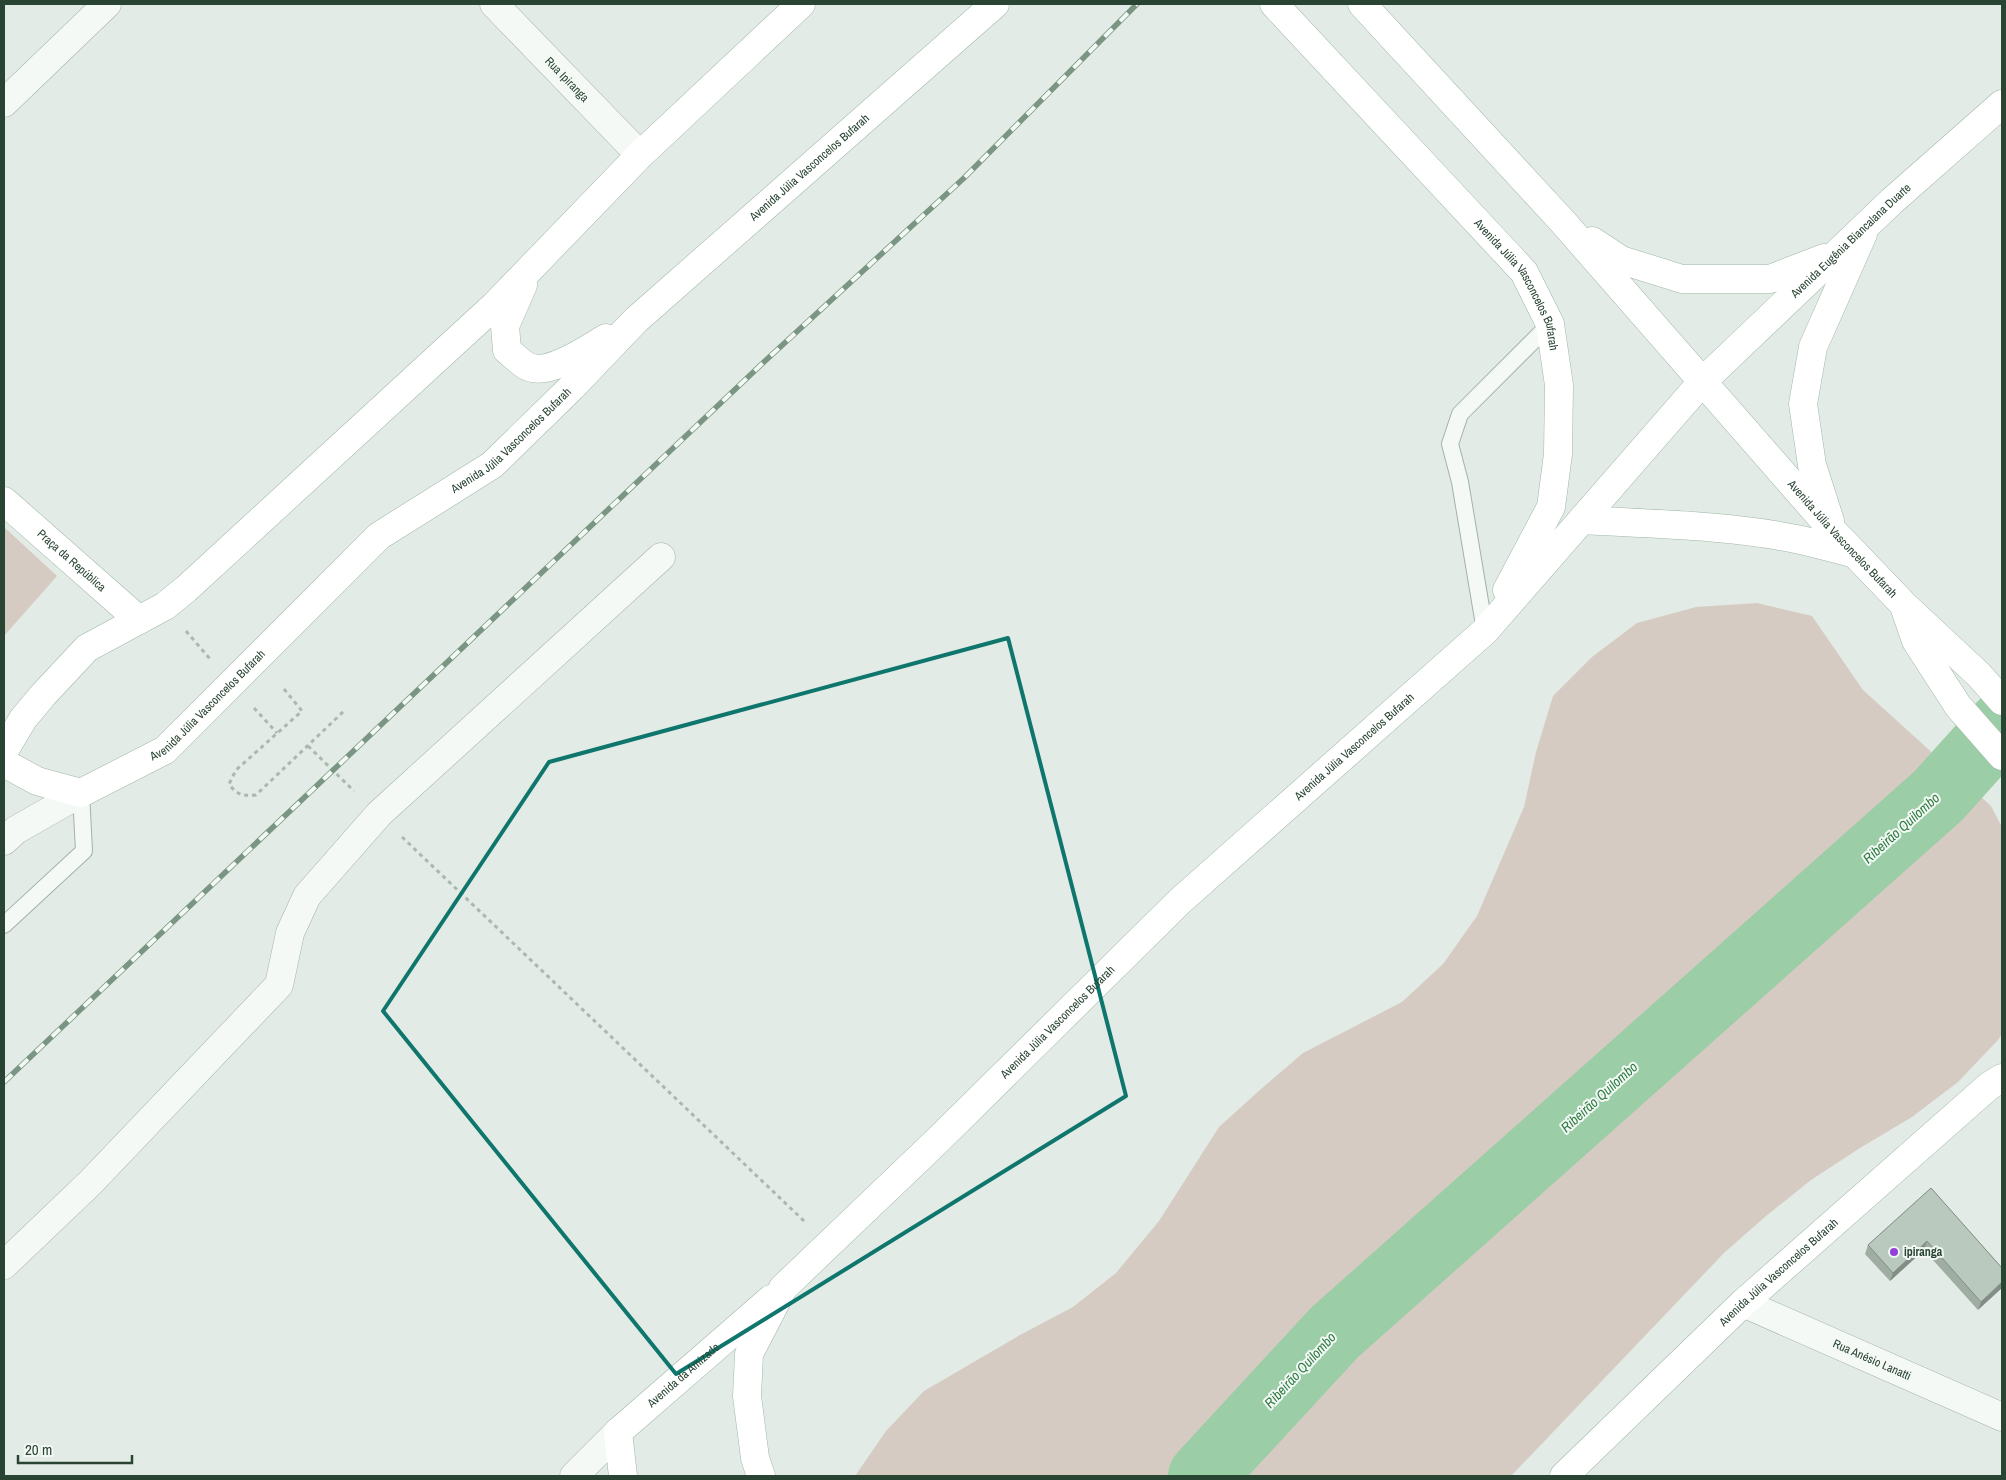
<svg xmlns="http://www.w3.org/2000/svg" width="2006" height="1480" font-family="'Archivo Narrow',sans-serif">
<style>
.green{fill:#d6cbc2}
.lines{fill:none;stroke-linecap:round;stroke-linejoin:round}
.river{stroke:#9bcda6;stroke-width:68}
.service-casing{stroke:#a3b2a8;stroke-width:18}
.minor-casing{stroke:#a3b2a8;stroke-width:29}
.tertiary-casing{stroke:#a3b2a8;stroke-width:29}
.primary-casing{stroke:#a0b8a7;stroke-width:29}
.path{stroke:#acb8af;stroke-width:3;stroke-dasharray:4 4;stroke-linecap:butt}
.service{stroke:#f5f9f6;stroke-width:16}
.minor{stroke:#f5f9f6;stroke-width:28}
.tertiary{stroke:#f5f9f6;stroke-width:28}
.primary{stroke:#fff;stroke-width:28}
.rail-casing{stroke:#7a9683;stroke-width:5.5}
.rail{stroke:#f2f8f4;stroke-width:4;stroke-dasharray:11;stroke-linecap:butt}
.wall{fill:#9fada3}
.shaded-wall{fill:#828d85}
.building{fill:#b9c9be;stroke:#828d85}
.marked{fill:none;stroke:#0f766e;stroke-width:4;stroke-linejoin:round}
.poi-dot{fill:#9440d7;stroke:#f2f8f4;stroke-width:2}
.labels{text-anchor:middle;stroke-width:4;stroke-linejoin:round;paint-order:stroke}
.street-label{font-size:12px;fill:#294432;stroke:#f2f8f4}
.poi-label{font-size:12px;font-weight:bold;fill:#294432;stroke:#f2f8f4;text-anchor:start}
.water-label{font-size:14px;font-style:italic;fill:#307b43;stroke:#f2f8f4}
</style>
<rect width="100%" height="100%" fill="#e2ebe5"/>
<path class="green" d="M4,527L57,576L4,636Z
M1757,603L1812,616L1863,690L1991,806L2002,827V1034L1998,1040L1958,1082L1912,1117L1860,1148L1811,1180L1766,1216L1724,1253L1511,1476H855L886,1431L924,1391L1020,1335L1073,1307L1116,1273L1159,1221L1219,1127L1261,1089L1303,1053L1402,1002L1443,964L1477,916L1524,807L1536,752L1553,696L1592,657L1637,623L1696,607Z"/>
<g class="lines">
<path class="river" d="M1202,1476L1335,1332L1938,796L2002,725"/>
<g class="service-casing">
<path id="service" d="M1485,631L1460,482L1450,444L1460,414L1550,324
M4,925L84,851L81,793"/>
</g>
<g class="minor-casing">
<g id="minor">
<path id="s1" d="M494,4L640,155"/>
<path d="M4,103L107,4"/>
<path d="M4,1265L90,1183L279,985L290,933L307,896L379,814L661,557"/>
<path id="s2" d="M1743,1303L2002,1417"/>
<path d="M574,1476L618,1432"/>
</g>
</g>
<g class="tertiary-casing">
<path id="tertiary" d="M4,841L16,830L81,793"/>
</g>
<g class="primary-casing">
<g id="primary">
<path id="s3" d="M1274,4L1524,272L1550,324L1559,385L1558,454L1551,507L1507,590"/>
<path id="s4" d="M1362,4L1563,222L1834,532L1904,605L1979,675L2002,701"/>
<path d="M1592,241L1621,260L1682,279H1770L1824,258"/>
<path d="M523,285L505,326L507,350C513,355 519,361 525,365C546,379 587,349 606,338"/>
<path id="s5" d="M4,501L139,620"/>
<path d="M1582,520C1650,524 1729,525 1796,539C1816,543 1835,549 1855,554"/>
<path d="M1830,521L1812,465L1803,404L1813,347L1863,234"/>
<path d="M1905,609L1916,641L1958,706L2002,756"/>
<path d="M4,751L23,719L43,695L87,648L165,606L186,589L494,306L640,155L801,4"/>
<path id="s6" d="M4,763L37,781L81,793L165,750L379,536L492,465L572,387L636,320L995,4"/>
<path id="s7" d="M623,1476L618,1432L771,1299"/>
<path id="s8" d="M761,1476L755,1458L747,1396L749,1354L783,1288L937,1141L1180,901L1485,631L1702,382L1892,201L2002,104"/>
<path id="s9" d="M1564,1476L1743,1303L1989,1086L2002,1078"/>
</g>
</g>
<path class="path" d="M186,631L210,659
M284,689L302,711L236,770L229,784C237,795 242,796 256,795L344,711
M254,708L277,733
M308,746L354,791
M402,837L804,1221"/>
<use href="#service" class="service"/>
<use href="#minor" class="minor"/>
<use href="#tertiary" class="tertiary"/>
<use href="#primary" class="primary"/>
<g class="rail-casing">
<path id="rail" d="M4,1082L765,361L964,178L1137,4"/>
</g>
<use href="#rail" class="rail"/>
</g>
<path class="wall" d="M1931,1188L2002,1268L1978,1310L1924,1250L1890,1281L1865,1254L1868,1245Z"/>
<path class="shaded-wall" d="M1927,1241L1924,1250L1890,1281L1893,1273Z
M2002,1282V1288L1978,1310L1981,1302Z"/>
<path class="building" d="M1931,1188L2002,1268V1282L1981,1302L1927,1241L1893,1273L1868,1245Z"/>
<path class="marked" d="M1008,638L1126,1096L676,1374L383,1011L549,762Z"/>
<circle class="poi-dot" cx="1894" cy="1252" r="5"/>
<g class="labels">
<g class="street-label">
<text dy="4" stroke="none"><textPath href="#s1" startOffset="105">Rua Ipiranga</textPath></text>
<text dy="4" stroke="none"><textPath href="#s6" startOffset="1049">Avenida Júlia Vasconcelos Bufarah</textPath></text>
<text dy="4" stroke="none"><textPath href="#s8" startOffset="1695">Avenida Eugênia Biancalana Duarte</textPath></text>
<text dy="4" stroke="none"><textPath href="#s3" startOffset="374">Avenida Júlia Vasconcelos Bufarah</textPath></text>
<text dy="4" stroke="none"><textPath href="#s6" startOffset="644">Avenida Júlia Vasconcelos Bufarah</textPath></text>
<text dy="4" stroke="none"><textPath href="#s4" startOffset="719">Avenida Júlia Vasconcelos Bufarah</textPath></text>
<text dy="4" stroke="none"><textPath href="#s5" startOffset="90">Praça da República</textPath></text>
<text dy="4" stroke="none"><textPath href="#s6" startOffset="239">Avenida Júlia Vasconcelos Bufarah</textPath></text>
<text dy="4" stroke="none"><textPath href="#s8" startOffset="985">Avenida Júlia Vasconcelos Bufarah</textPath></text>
<text dy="4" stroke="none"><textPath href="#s8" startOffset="580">Avenida Júlia Vasconcelos Bufarah</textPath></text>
<text dy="4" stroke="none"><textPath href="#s9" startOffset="296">Avenida Júlia Vasconcelos Bufarah</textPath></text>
<text dy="4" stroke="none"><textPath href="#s2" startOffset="141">Rua Anésio Lanatti</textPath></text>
<text dy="4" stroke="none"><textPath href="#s7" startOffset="131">Avenida da Amizade</textPath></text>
</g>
<g class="poi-label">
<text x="1904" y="1256">ipiranga</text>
</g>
<g class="water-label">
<text transform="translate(1901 828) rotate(-42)" y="5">Ribeirão Quilombo</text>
<text transform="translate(1599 1097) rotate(-42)" y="5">Ribeirão Quilombo</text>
<text transform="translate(1300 1370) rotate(-47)" y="5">Ribeirão Quilombo</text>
</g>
</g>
<rect width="2006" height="1480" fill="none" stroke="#294432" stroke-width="10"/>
<path d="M18 1455v8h114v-8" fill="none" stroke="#294432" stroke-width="2.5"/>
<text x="25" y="1455" font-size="15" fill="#294432" stroke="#f2f8f4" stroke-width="4" paint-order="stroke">20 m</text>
</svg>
